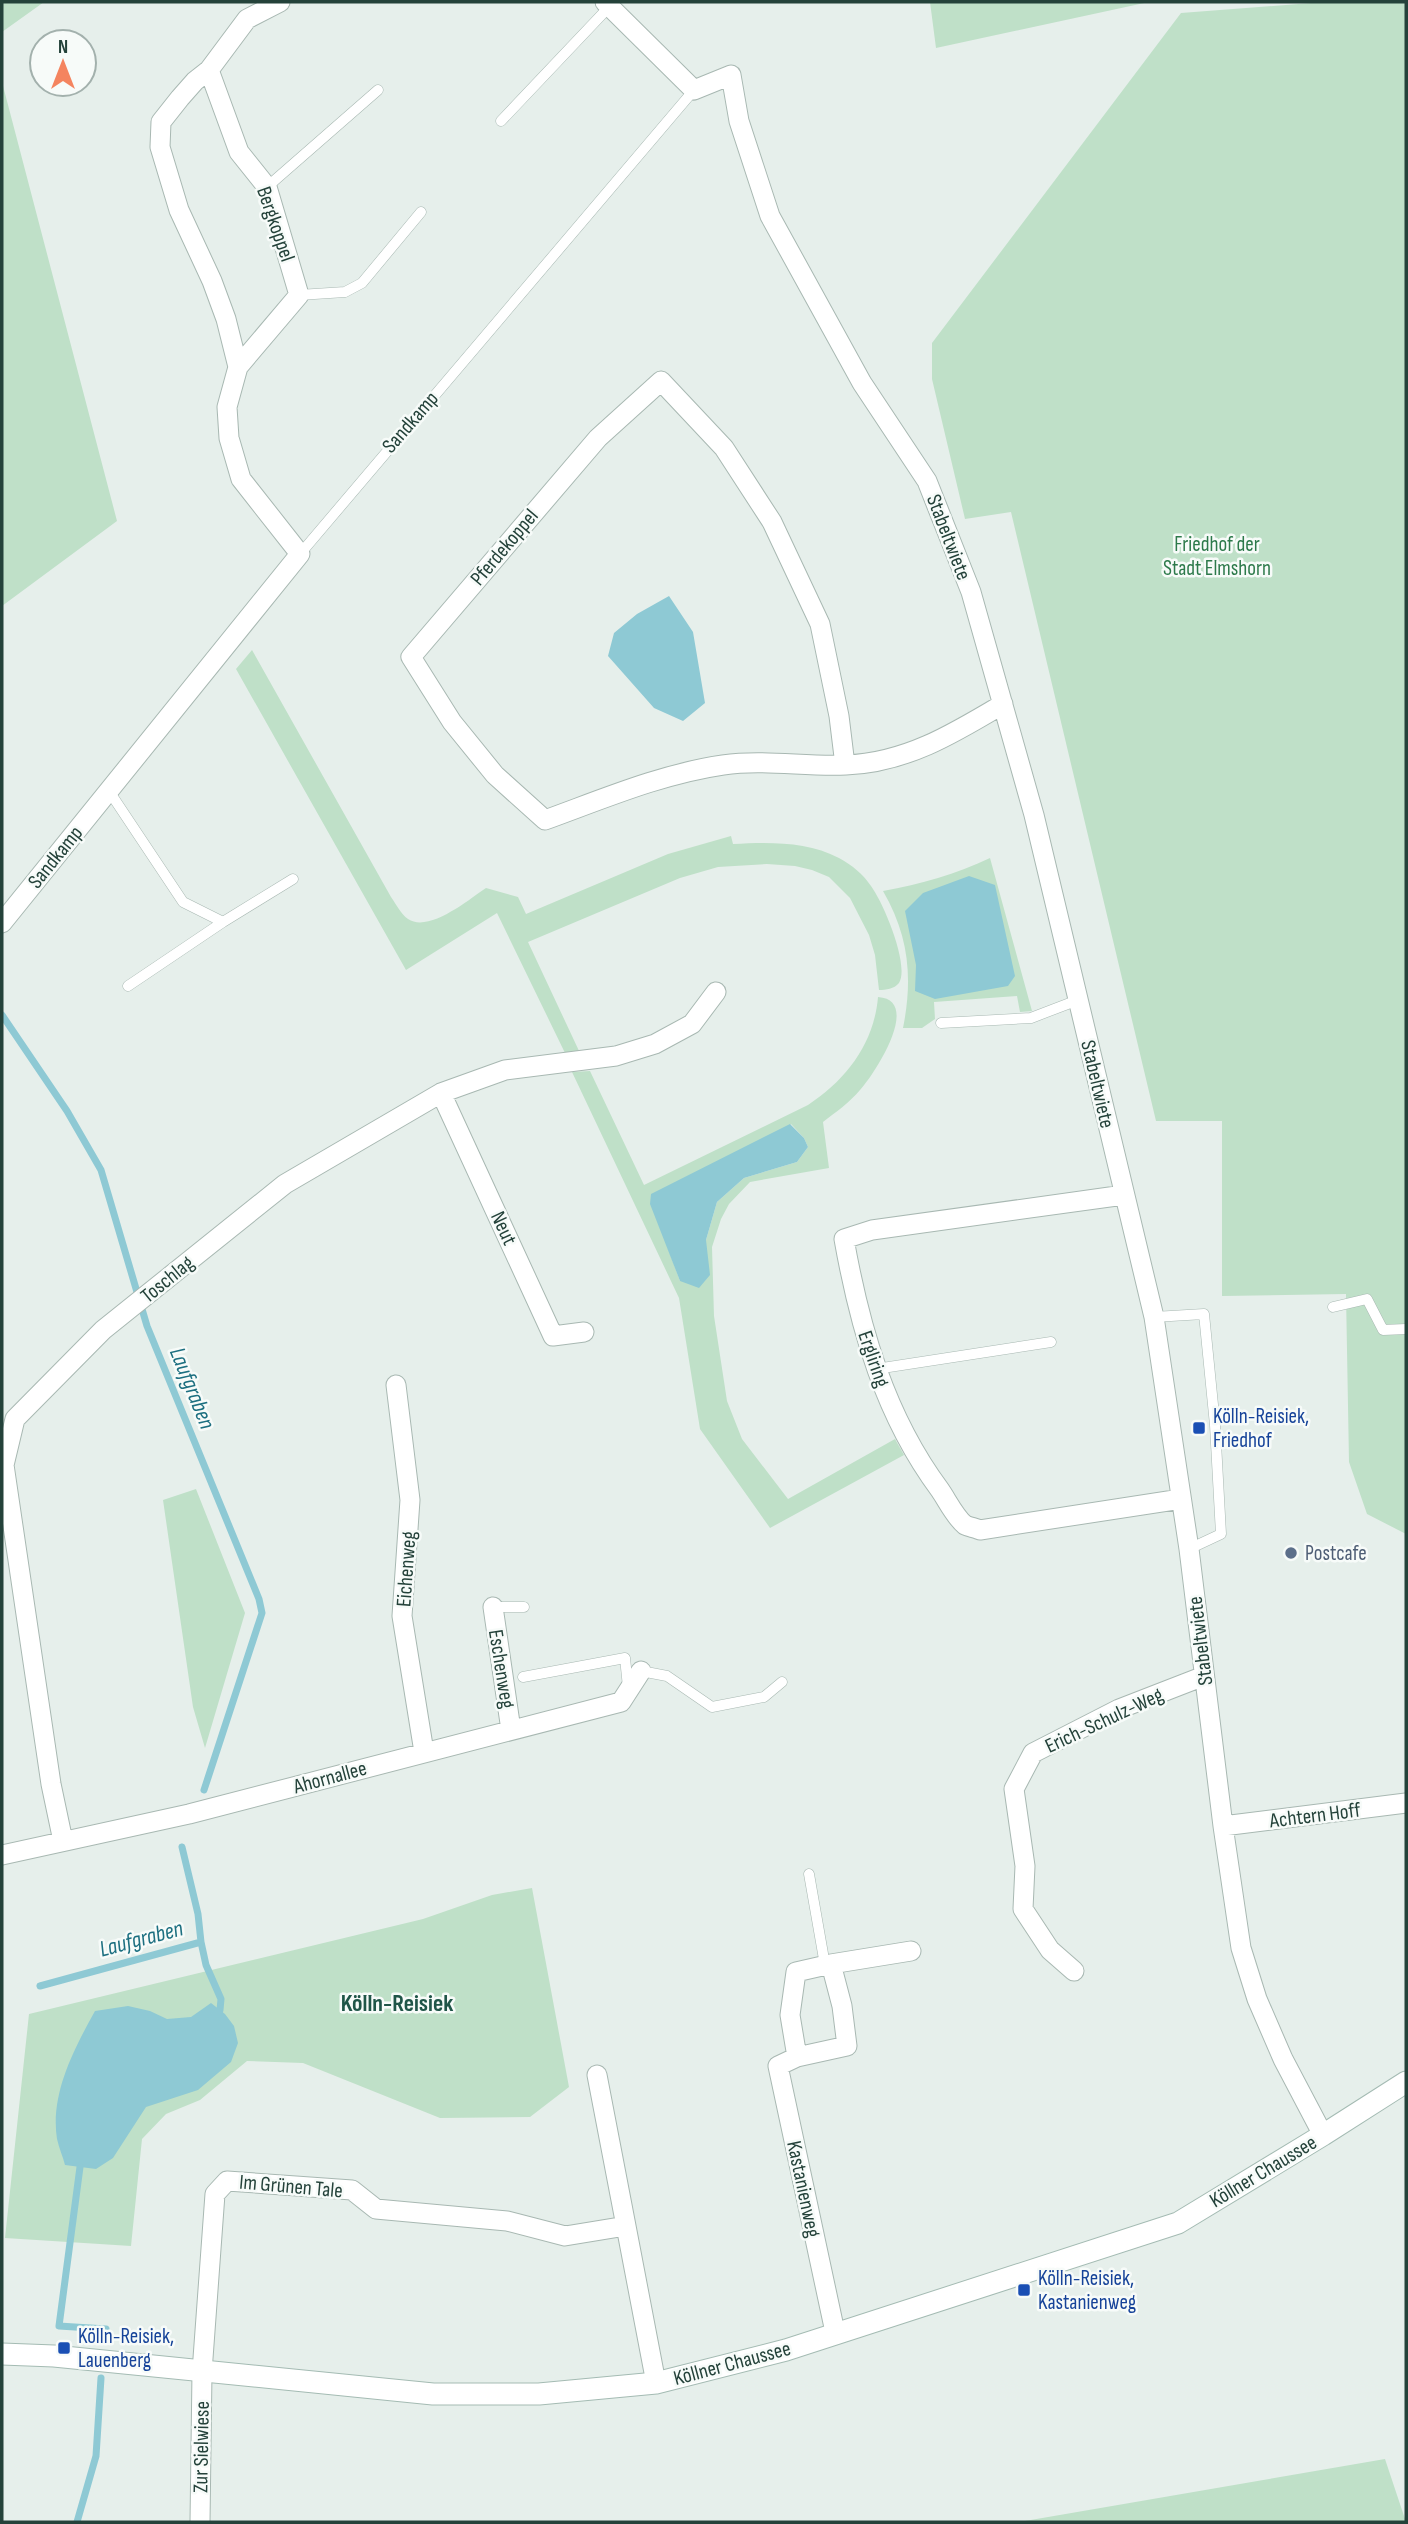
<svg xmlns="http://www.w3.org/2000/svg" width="1408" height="2524" font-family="'Sofia Sans Condensed',sans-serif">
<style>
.green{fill:#bfe0c8;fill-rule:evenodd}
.water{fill:#8ec9d4}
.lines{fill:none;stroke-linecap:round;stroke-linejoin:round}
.stream{stroke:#8ec9d4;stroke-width:7}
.lane-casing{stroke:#a8b8b2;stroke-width:11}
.street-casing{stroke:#a8b8b2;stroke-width:21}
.secondary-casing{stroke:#a4bbb3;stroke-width:23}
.lane{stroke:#fff;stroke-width:10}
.street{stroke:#fff;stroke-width:19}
.secondary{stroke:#fff;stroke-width:21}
.transit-dot{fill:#1a4fb4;stroke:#f7fbf9;stroke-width:2.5}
.service-dot{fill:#5c6f8a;stroke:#f7fbf9;stroke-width:2.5}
.labels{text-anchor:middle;stroke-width:5;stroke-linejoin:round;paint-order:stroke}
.street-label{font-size:21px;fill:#24423a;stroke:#f7fbf9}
.park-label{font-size:21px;fill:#2d7a4b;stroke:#f7fbf9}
.transit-label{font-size:21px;fill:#164399;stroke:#f7fbf9;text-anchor:start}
.service-label{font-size:21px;fill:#4e5e75;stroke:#f7fbf9;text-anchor:start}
.water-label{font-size:23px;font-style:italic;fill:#1c6f80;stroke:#f7fbf9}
.quarter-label{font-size:24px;font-weight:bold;fill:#1f5548;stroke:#f7fbf9}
</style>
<rect width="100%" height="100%" fill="#e6efeb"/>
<path class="green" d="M2,2H44L2,32Z
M930,2H1149L936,48Z
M1324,2H1406V1534L1367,1514L1349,1462L1346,1294L1222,1296V1121H1156L1011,512L965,519L932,379V343L1181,13Z
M2,82L117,521L2,606Z
M252,650L391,897C396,904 401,914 408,919C429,933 468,900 486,888L518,897L526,914L668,854L731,836L733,844C768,842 807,841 839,858C852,865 863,874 871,886C883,902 910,965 899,983C894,989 886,990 879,990L875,955L869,935L850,898L829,877L812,870L795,866L767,864L718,867L680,878L528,942L580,1053H565L497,913L406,970L236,669Z
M990,858L1032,1011L1020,1012L1017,996L934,1002L935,1019L922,1028H903C913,978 909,936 883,891C921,884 956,874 990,858Z
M878,997C923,1000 874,1075 860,1090C849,1103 836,1112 823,1122L829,1168L750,1182L729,1204L721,1219L712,1247L714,1316L727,1401L742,1439L788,1499L895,1439L904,1455L770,1528L700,1429L679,1298L572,1072L590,1071L644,1185L808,1105C846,1080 874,1044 878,997ZM791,1124L804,1138L808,1147L797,1162L744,1178L717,1202L706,1240L680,1281L666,1243Z
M196,1489L245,1613L205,1748L193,1707L163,1500Z
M532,1888L569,2087L530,2117L440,2118L303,2063L247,2061L200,2100L166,2114L142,2139L131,2246L5,2238L29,2014L423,1919L492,1895Z
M1385,2459L1406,2522H1019Z"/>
<path class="water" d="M669,596L693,632L705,703L683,721L654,708L608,656L614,633L637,614Z
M969,876L995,885L1015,976L1008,986L935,999L915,991L916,965L905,911L923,893Z
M790,1124L804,1138L808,1147L797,1162L744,1178L717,1202L706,1240L710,1275L699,1288L680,1281L650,1204L651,1194Z
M211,2003L225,2014L234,2026L238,2043L231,2062L198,2090L146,2107L113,2158L96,2169L65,2165C63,2157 59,2148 57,2139C50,2094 74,2049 95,2011L128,2006L150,2011L167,2019L191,2017Z"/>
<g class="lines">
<path class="stream" d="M2,1015L67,1111L101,1170L147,1326L259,1599L262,1613L204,1790
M201,1942L206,1965L221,1999L220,2010
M40,1986L201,1942L198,1914L182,1847
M80,2167L59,2326L106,2329L105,2337
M77,2522L96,2456L101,2378"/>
<g class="lane-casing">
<path id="lane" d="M501,121L609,7
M267,187L378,90
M299,295L345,292L362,283L421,212
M300,554L694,90
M109,791L183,902L223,922L293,879
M128,986L223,922
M941,1023L1031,1018L1078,1000
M1333,1307L1367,1299L1383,1330L1406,1329
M1154,1317L1204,1314L1215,1425L1221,1534L1189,1549
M876,1369L1051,1342
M493,1607H524
M641,1671L667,1676L712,1707L764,1697L782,1682
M523,1677L625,1658L628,1687
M809,1874L825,1965"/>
</g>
<g class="street-casing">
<path id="street" d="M605,2L694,90L731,75L739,121L770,216L862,383L927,481L971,592L1034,815L1154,1317L1189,1549L1223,1826L1241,1948L1257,1999L1283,2059L1323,2135
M209,70L239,152L267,187L299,295L238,367
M845,765L839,716L820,624L772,522L724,448L661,381L598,438L411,657L452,722L495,775L545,820C603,799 661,774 723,765C764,759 805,767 846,765C905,763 953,734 1003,704
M2,923L300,554L241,479L229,438L227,407L238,367L226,319L212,281L179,210L160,147L161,122L180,98L195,81L209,70L247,19L280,2
M441,1093L553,1336L584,1332
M1124,1195L872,1230L844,1239C860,1329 885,1416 940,1490C947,1500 955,1517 965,1525C969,1527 976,1528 980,1530L1181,1499
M396,1385L410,1500L402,1616L424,1752
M493,1607L511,1730
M1223,1826L1406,1803
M63,1841L51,1784L4,1465L15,1419L103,1330L285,1184L441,1093L505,1070L616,1056L655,1044L692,1024L716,992
M2,1855L189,1814L621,1702L641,1671
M831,1964L911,1951
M1074,1971L1050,1950L1023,1909L1025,1866L1014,1789L1033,1753L1119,1709L1204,1676
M797,2057L847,2046L842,2006L831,1964L796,1972L790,2015L797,2057L778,2066L835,2332
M597,2075L626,2226
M200,2522L202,2372L215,2194L227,2181L352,2190L376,2209L507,2221L565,2236L626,2226L656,2383"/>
</g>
<g class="secondary-casing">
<path id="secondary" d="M2,2354L54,2356L433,2394H539L656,2383L786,2350L1178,2223L1323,2135L1406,2082"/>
</g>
<use href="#lane" class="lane"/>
<use href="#street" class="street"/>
<use href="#secondary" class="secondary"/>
</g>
<g class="transit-dot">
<rect x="1192" y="1421" width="14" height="14" rx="3.5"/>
<rect x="1017" y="2283" width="14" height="14" rx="3.5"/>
<rect x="57" y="2341" width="14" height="14" rx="3.5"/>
</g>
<circle class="service-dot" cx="1291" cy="1553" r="7"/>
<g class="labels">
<g class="street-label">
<text transform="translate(276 224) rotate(71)" y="7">Bergkoppel</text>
<text transform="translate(410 422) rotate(-49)" y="7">Sandkamp</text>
<text transform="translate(949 537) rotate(69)" y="7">Stabeltwiete</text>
<text transform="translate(504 547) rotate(-50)" y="7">Pferdekoppel</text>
<text transform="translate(55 857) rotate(-51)" y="7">Sandkamp</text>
<text transform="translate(1098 1084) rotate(77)" y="7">Stabeltwiete</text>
<text transform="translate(504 1228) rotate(65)" y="7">Neut</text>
<text transform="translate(167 1279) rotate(-39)" y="7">Toschlag</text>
<text transform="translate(874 1359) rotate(71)" y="7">Ergliring</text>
<text transform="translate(406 1569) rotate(-86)" y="7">Eichenweg</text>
<text transform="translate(1200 1641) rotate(-97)" y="7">Stabeltwiete</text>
<text transform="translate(502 1669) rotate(81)" y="7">Eschenweg</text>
<text transform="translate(1104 1720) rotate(-25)" y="7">Erich-Schulz-Weg</text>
<text transform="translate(330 1777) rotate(-15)" y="7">Ahornallee</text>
<text transform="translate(1315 1815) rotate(-7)" y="7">Achtern Hoff</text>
<text transform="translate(1263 2171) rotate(-31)" y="7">Köllner Chaussee</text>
<text transform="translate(291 2186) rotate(5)" y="7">Im Grünen Tale</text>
<text transform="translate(804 2189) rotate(78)" y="7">Kastanienweg</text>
<text transform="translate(732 2363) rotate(-15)" y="7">Köllner Chaussee</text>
<text transform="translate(201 2447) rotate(-89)" y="7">Zur Sielwiese</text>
</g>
<g class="park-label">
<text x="1217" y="551">Friedhof der<tspan x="1217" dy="24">Stadt Elmshorn</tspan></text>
</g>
<g class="transit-label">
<text x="1213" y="1423">Kölln-Reisiek,<tspan x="1213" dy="24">Friedhof</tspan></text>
<text x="1038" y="2285">Kölln-Reisiek,<tspan x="1038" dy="24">Kastanienweg</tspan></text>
<text x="78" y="2343">Kölln-Reisiek,<tspan x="78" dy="24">Lauenberg</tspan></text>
</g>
<g class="service-label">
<text x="1305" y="1560">Postcafe</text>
</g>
<g class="water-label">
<text transform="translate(193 1388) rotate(68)" y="8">Laufgraben</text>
<text transform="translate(141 1938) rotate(-15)" y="8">Laufgraben</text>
</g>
<g class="quarter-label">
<text x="397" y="2011">Kölln-Reisiek</text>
</g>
</g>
<rect width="1408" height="2524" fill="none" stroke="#24423a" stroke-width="7"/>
<g transform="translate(63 63)"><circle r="33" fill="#f7fbf9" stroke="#a3b1ad" stroke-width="2"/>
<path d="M0-5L12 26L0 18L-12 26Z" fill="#f4845f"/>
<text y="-10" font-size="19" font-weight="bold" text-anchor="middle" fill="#24423a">N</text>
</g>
</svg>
